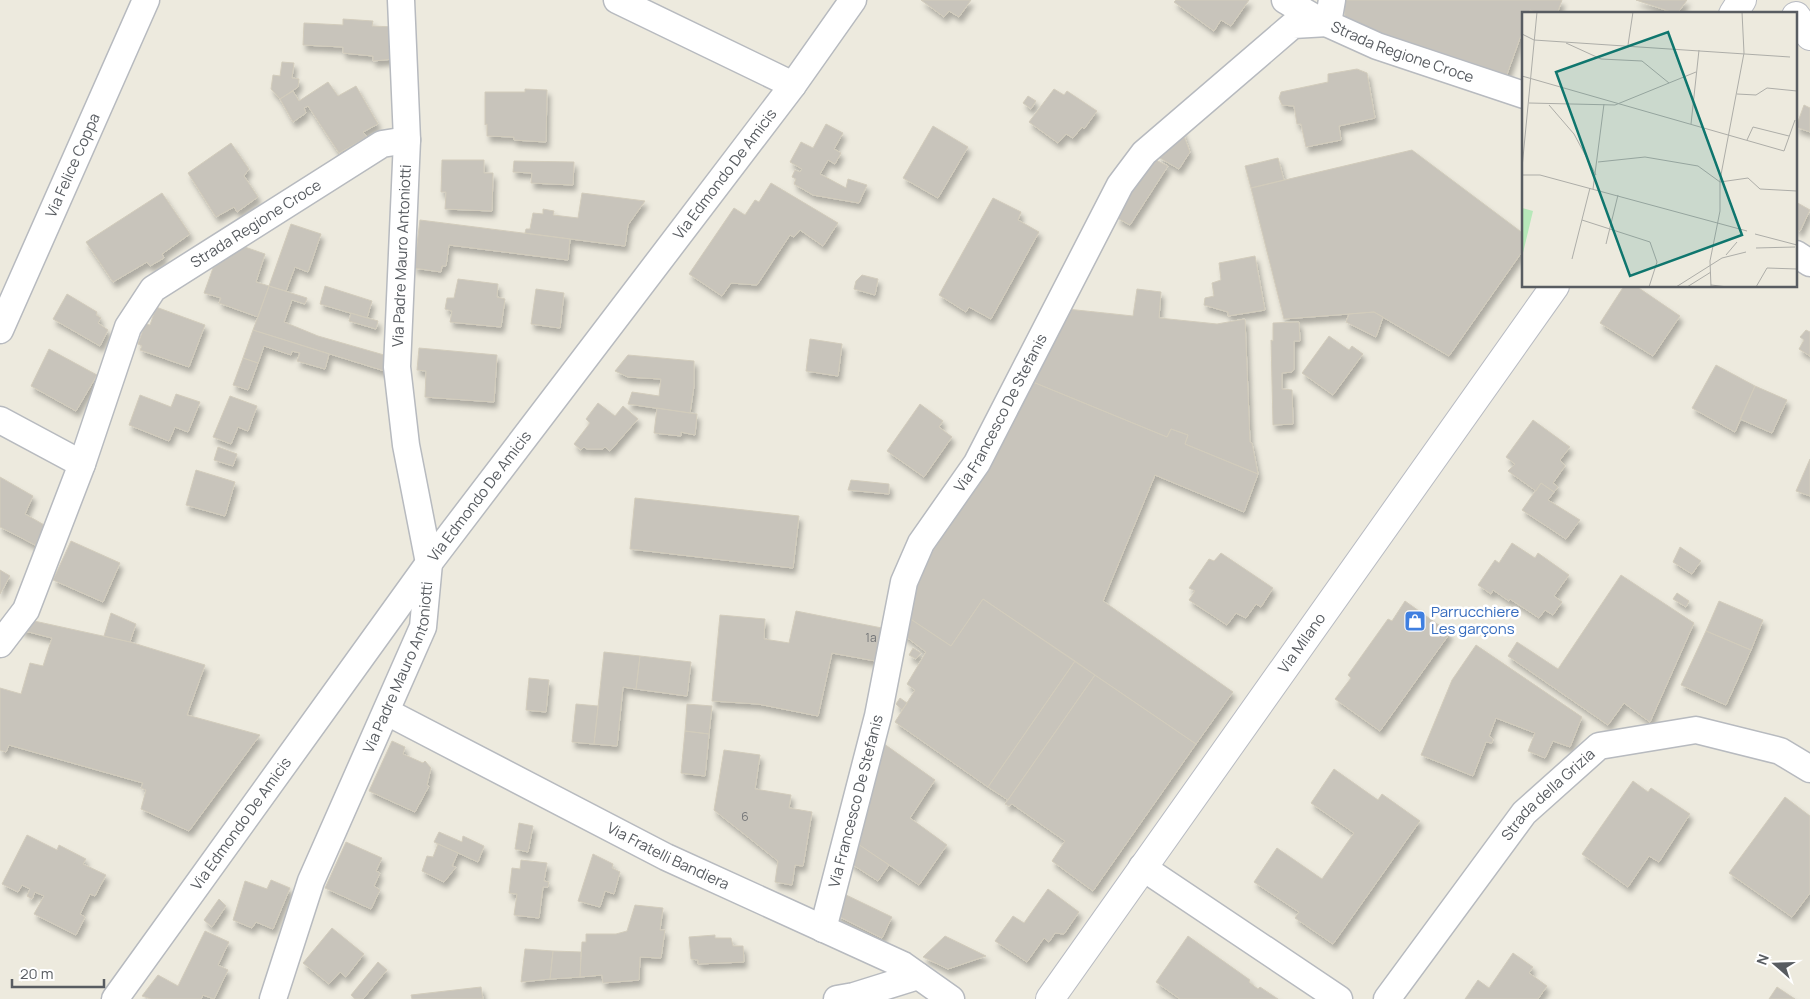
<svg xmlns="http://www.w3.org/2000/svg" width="1810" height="999" font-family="Manrope,sans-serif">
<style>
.building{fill:#c8c4bb;stroke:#d2ccbc;filter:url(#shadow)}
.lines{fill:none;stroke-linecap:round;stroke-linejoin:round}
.minor-casing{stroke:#b7babf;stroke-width:29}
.secondary-casing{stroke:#b8bbc2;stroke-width:30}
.minor{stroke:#fff;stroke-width:26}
.secondary{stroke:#fff;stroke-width:28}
.labels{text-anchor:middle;stroke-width:5;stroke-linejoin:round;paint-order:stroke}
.number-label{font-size:12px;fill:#747678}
.street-label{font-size:15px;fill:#585c61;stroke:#fff}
.shop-label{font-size:15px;fill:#366cbe;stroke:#fff;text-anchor:start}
.inset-road{fill:none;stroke:#adada8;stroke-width:1}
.view{fill:#0f766e;fill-opacity:0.15;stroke:#0f766e;stroke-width:2.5}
.inset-edge{fill:none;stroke:#585c61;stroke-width:2.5}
</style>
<defs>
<filter id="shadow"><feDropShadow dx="3" dy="5.5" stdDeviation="2.5" flood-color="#0004"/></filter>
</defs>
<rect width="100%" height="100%" fill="#edeade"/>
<path class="building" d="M921,0H971L959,17L949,11L944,17Z
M1176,0H1249L1231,26L1221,20L1214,31L1174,2Z
M1344,0H1562L1557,14H1542L1530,10L1528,14H1524V27L1506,77L1478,65L1352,23L1345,17Z
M1636,0H1687L1677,14Z
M343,19L373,21L372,26L395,27L394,59L373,61V56L343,53V47L303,45L304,23L343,25Z
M282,62L294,63L292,78L299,79L298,87L280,99L271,89L273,75L280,76Z
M1357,69L1367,73L1375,118L1339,126L1341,140L1306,147L1301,124H1297L1294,106L1282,105L1279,98L1281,92L1328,82V74Z
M328,82L338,96L356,86L378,124L363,132L367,137L339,153L308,106L304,108L306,113L293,122L280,99L293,91L299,101Z
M525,89L547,90L546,142L514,140V137L487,136V124L485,125V92H525Z
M1054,89L1064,95L1067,91L1097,111L1084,129L1082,127L1073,138L1066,134L1058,143L1029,122Z
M1028,96L1036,101L1031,109L1023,103Z
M1804,105L1810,108V132L1796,127Z
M826,124L843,133L834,149L841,153L835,164L828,160L820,174L846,188L848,179L867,185L859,203L813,195L794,184L796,179L792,177L795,170L800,172L802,169L790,162L801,142L813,148Z
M933,126L968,147L938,198L903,178Z
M1181,128L1190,152L1179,169L1158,157Z
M231,143L249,169L244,176L258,197L237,212L234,207L216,217L188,173Z
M1412,150L1524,234V249L1449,356L1374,312L1284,319L1251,188Z
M1278,158L1284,180L1251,188L1245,166Z
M442,160H484V173H493L492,211L445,209L446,192H441Z
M1156,160L1168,166L1130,225L1117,218L1131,193Z
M514,161L574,162L573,185L531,183L532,173L513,172Z
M771,183L838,223L823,246L800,230L794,237L790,235L757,285L731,283L722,296L689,274L734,208L745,215L755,200L759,202Z
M162,193L190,234L162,254L164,258L150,266L147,262L113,282L86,242Z
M582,193L645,201L628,225L625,246L525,233L526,229H530L533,213L543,214V209L554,211L553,215L578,218Z
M993,198L1021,212L1018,220L1039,232L991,319L969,307L966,312L939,295Z
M1796,202L1810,210L1800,231L1796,229Z
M420,220L570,239L568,260L449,245L446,266H442L441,272L414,268Z
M291,224L321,234L308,272L295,267L286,291L269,286Z
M242,246L265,254L256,282L269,286L258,317L219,303L221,298L204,293L213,268Z
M1255,256L1265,310L1228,316V312L1204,305L1205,298L1214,296L1212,283L1221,280L1219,263Z
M862,275L878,279L875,295L854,289L856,281Z
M458,279L498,284L497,297L505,299L501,327L450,322L452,311L445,309L447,298H454Z
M269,286L307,298L305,304L292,300L284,322L318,336L391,357V373L253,330Z
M325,286L372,301L367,318L320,304Z
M1624,286H1636L1680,316L1653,356L1600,323Z
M536,289L564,293L560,328L531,324Z
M1137,289L1161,292L1159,318L1217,324L1245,319L1250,442L1252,443L1258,474L1185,444L1188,435L1171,429L1167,437L1028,380L1067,309L1133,316Z
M67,294L97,312L96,315L101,318L98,323L108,330L100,346L53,319Z
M156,307L205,325L189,367L140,350L142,346L138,344L145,324L150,325Z
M1374,312L1383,317L1376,337L1346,322L1349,314Z
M351,313L378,321L376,329L349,321Z
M1299,322L1300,341H1294V369L1292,372L1282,373V389L1292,390L1293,424L1273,425L1271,340L1273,341V323Z
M253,330L329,354L325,369L297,361L300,353L292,351L291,355L264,346L258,363L243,358Z
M1806,330L1810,332V356L1799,349L1804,340L1800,337Z
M1329,336L1349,350L1352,346L1363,354L1333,395L1302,373Z
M810,339L842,344L838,376L806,371Z
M419,348L497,355L494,402L425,397L426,371L417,370Z
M49,349L97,375L76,411L31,386Z
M628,355L694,361V386L690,413L628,404L632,392L659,396L661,379L628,377L615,371Z
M243,358L258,363L248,390L233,385Z
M1716,365L1755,386L1735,432L1692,408Z
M1028,380L1167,437L1171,429L1188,435L1185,444L1258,474L1244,512L1155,475L1103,601L1233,692L1196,744L983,599L951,646L906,616L926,556Z
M1755,386L1787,400L1772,433L1740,419Z
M176,394L200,402L188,432L175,427L169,441L129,425L140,395L171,407Z
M230,396L257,406L248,431L238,427L231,444L213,437Z
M598,403L615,416L623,406L638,419L610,451L605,447L603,449H587L584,447L581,450L574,444L590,423L586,419Z
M920,404L943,421L939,427L952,437L924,477L887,451Z
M657,408L697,414L695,435L681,432V436L654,433Z
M1533,420L1570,447L1560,460L1565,466L1553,483L1558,487L1554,492L1541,483L1536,491L1508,471L1515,464L1506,457Z
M218,447L237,454L233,466L214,460Z
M1810,459V496L1796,491Z
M196,470L235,482L225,516L186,505Z
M0,477L33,496L25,514L53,530L45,550L0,527Z
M851,480L889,484V494L848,490Z
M1541,483L1554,492L1548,500L1580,520L1566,539L1522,510Z
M635,498L799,516L793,568L630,549Z
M71,541L120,563L103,602L53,580Z
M1512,543L1535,558L1538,553L1569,575L1554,596L1562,602L1553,615L1545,610L1539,618L1510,599L1509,601L1493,590L1491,594L1478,585L1495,560L1499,563Z
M1680,547L1701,561L1692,574L1673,562Z
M1221,553L1273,588L1261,607L1256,604L1246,618L1236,613L1227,625L1189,600L1195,591L1189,588L1209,559L1214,561Z
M0,570L10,576L0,594Z
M1621,575L1694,623L1650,722L1624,703L1608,725L1508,656L1517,642L1558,669Z
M1677,593L1689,601L1686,607L1673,599Z
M983,599L1075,661L988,787L895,722L915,690L907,684L926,652L901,633L906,616L951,646Z
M1405,601L1450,633L1380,731L1335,699L1351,678L1348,675L1388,619L1392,621Z
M1719,601L1763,620L1751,650L1706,631Z
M796,611L887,629L881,662L832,653L818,716L758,704L712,701L720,615L765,619L764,639L789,643Z
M111,613L136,624L130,642L104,636Z
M25,619L130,642L205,665L187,715L260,735L189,831L141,809L146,790L141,788L143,783L9,745L6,752L0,750V688L21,694L30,663L43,666L52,638L21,630Z
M1706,631L1751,650L1726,705L1681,685Z
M1476,645L1582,717L1570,747L1553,741L1545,758L1528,751L1535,733L1496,718L1489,736L1493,739L1492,743L1486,742L1473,776L1421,755L1452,680Z
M913,648L921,653L916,659L909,655Z
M604,652L640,656L636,689L623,687L617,746L594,744Z
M640,656L691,662L687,696L636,689Z
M1075,661L1095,675L1008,800L988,787Z
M1095,675L1196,744L1093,891L1052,861L1065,841L1012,804L1009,806L1005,804Z
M529,678L549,680L546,712L526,710Z
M900,698L907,703L902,710L896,704Z
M576,704L598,706L594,744L572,742Z
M687,704L712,706L709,734L685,731Z
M685,731L709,734L705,776L681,773Z
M392,741L405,747L403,754L423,763L425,761L431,768L427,785L429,786L415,812L369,791Z
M880,741L935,780L910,818L947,845L919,885L855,842Z
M724,750L760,755L755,789L791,795L789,808L812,812L803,866L795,865L792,885L775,882L778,861L714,810Z
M1334,769L1378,800L1382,794L1420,821L1333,944L1295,918L1299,912L1254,882L1277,848L1322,879L1354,833L1311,803Z
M1633,781L1648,792L1651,788L1690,814L1659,862L1649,856L1628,887L1582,854Z
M1785,797L1810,816V893L1792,917L1729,873Z
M519,823L533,826L528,852L515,849Z
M439,832L462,842L463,836L484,846L478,862L434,842Z
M27,835L57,850L59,845L86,859L83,864L106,875L95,896L90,894L80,914L85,917L76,935L34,914L44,896L35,892L32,899L27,896L30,889L22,885L18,892L2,884Z
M346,842L382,858L376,871L380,873L374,886L380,890L371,909L325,888Z
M855,842L889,865L878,881L850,863Z
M438,844L458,853L452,866L456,867L444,882L422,871L427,856L433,857Z
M593,854L613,864L612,868L620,872L614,894L605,891L600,907L578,901Z
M521,860L547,863L544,881L549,882L548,887H543L539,918L514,915L517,894L509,893L512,868L520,869Z
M271,880L290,888L273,929L256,922L252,928L233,920L245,881L267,889Z
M1048,889L1079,912L1064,934L1055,933L1049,942L1044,938L1027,962L995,941L1013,916L1024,923Z
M842,893L892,917L882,938L836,915Z
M219,899L226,906L212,927L204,920Z
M635,905L663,908L660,930H665L661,958L640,957L639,980L603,983L602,975L580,977L582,942H586V934H616L627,931Z
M332,928L364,954L346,977L340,972L329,984L303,963Z
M205,931L229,942L218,965L228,970L214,999L203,995L201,999H151L142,996L158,975L178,986Z
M715,935V938H731L733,946H743L744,962L698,964V960L691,959L689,937Z
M945,936L986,956L948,969L923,957Z
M1188,936L1250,980L1249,982L1258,989L1260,987L1278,999H1180L1156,982Z
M525,949L553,951L550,979L521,982Z
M553,951L581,952L580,977L550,979Z
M1513,953L1533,967L1529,973L1547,986L1538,999H1465L1478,980L1489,988Z
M378,962L387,970L363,999H355L351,995Z
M481,987L483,999H412L411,995Z
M1777,987L1795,999H1769Z"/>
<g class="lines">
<g class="minor-casing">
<g id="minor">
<path d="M617,0L793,85"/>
<path id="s1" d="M1285,0L1315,18L1377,46L1524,95"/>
<path d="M1796,254L1810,263"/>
<path id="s2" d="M0,330L146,0"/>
<path d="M0,420L82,464"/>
<path id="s3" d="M0,644L26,610L82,464L128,327L153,289L382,144L407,140"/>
<path id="s4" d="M387,712L666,857L903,965L951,999"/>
<path d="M1142,867L1339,999"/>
<path id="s5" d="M823,929L878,716L904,582L921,543L977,463L1120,185L1144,153L1293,25L1328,23L1332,0"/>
<path id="s6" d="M115,999L429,563L793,85L853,0"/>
<path id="s7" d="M273,999L311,881L423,627L429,563L406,445L397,367L407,140L401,0"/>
<path d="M837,999L854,996L918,976"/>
<path id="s8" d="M1387,999L1524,813L1599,746L1696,730L1780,751L1810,769"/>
</g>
</g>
<g class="secondary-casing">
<g id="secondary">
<path d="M1733,14L1742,0"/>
<path d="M1796,16L1810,36"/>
<path id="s9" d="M1050,999L1555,286"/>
</g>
</g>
<use href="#minor" class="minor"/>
<use href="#secondary" class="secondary"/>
</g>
<defs>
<g id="shop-square" transform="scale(1.125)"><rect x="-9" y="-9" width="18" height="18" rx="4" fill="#3f7fe0" stroke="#fff"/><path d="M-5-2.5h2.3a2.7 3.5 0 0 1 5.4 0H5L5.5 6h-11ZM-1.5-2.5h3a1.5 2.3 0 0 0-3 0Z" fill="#fff"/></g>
</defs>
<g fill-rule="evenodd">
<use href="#shop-square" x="1415" y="621"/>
</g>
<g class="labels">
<g class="number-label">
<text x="871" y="642">1a</text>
<text x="745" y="821">6</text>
</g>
<g class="street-label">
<text dy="5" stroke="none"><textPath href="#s1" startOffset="129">Strada Regione Croce</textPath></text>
<text dy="5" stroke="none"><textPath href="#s2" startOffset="180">Via Felice Coppa</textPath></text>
<text dy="5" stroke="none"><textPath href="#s6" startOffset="1026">Via Edmondo De Amicis</textPath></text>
<text dy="5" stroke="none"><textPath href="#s3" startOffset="511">Strada Regione Croce</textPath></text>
<text dy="5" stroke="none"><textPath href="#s7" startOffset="776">Via Padre Mauro Antoniotti</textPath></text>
<text dy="5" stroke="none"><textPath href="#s5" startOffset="552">Via Francesco De Stefanis</textPath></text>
<text dy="5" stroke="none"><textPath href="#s6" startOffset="621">Via Edmondo De Amicis</textPath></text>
<text dy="5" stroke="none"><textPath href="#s9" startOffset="436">Via Milano</textPath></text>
<text dy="5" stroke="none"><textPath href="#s7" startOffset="356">Via Padre Mauro Antoniotti</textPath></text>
<text dy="5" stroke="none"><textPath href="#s8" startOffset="261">Strada della Grizia</textPath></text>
<text dy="5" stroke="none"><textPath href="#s5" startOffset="132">Via Francesco De Stefanis</textPath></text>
<text dy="5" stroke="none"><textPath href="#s6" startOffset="216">Via Edmondo De Amicis</textPath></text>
<text dy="5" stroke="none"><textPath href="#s4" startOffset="316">Via Fratelli Bandiera</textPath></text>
</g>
<g class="shop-label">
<text x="1431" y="617">Parrucchiere<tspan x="1431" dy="17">Les garçons</tspan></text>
</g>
</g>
<g transform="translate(1522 12)">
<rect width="275" height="275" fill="#edeade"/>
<path d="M0,196L11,199L0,245Z" fill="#b7e8b9"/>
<path class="inset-road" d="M0,22L12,28L42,30L268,45M44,31L79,47L120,49L147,71M106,33L111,0M0,64L262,139L273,108M215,82L234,83L245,76L275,79M7,91L93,93L174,60M27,93L52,122L74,163M169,112L177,38M225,128L231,115L267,124M76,150L123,145L176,154L198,170L226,166L238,177L275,179M0,156L15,0M0,163H18L225,219M71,177L82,92M60,208L128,230L135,250L127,275M233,222L275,233M84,232L96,183M234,236L273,235M204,243L215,230M50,247L68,176M189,273L206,275M154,275L200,246L224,240M165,275L189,260M189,275L188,249L198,199V168L222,41L220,0M234,275L245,256L275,257"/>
<path class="view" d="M146,20L220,223L108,264L34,60Z"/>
<rect width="275" height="275" class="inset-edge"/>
</g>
<g transform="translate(1775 964) rotate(290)" stroke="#ffffff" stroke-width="4" paint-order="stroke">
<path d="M0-4L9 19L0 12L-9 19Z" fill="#585c61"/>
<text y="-8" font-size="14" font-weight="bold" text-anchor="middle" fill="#585c61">N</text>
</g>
<path d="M12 979v8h92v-8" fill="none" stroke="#585c61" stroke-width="2.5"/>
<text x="20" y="979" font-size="15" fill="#585c61" stroke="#ffffff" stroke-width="4" paint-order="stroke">20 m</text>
</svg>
